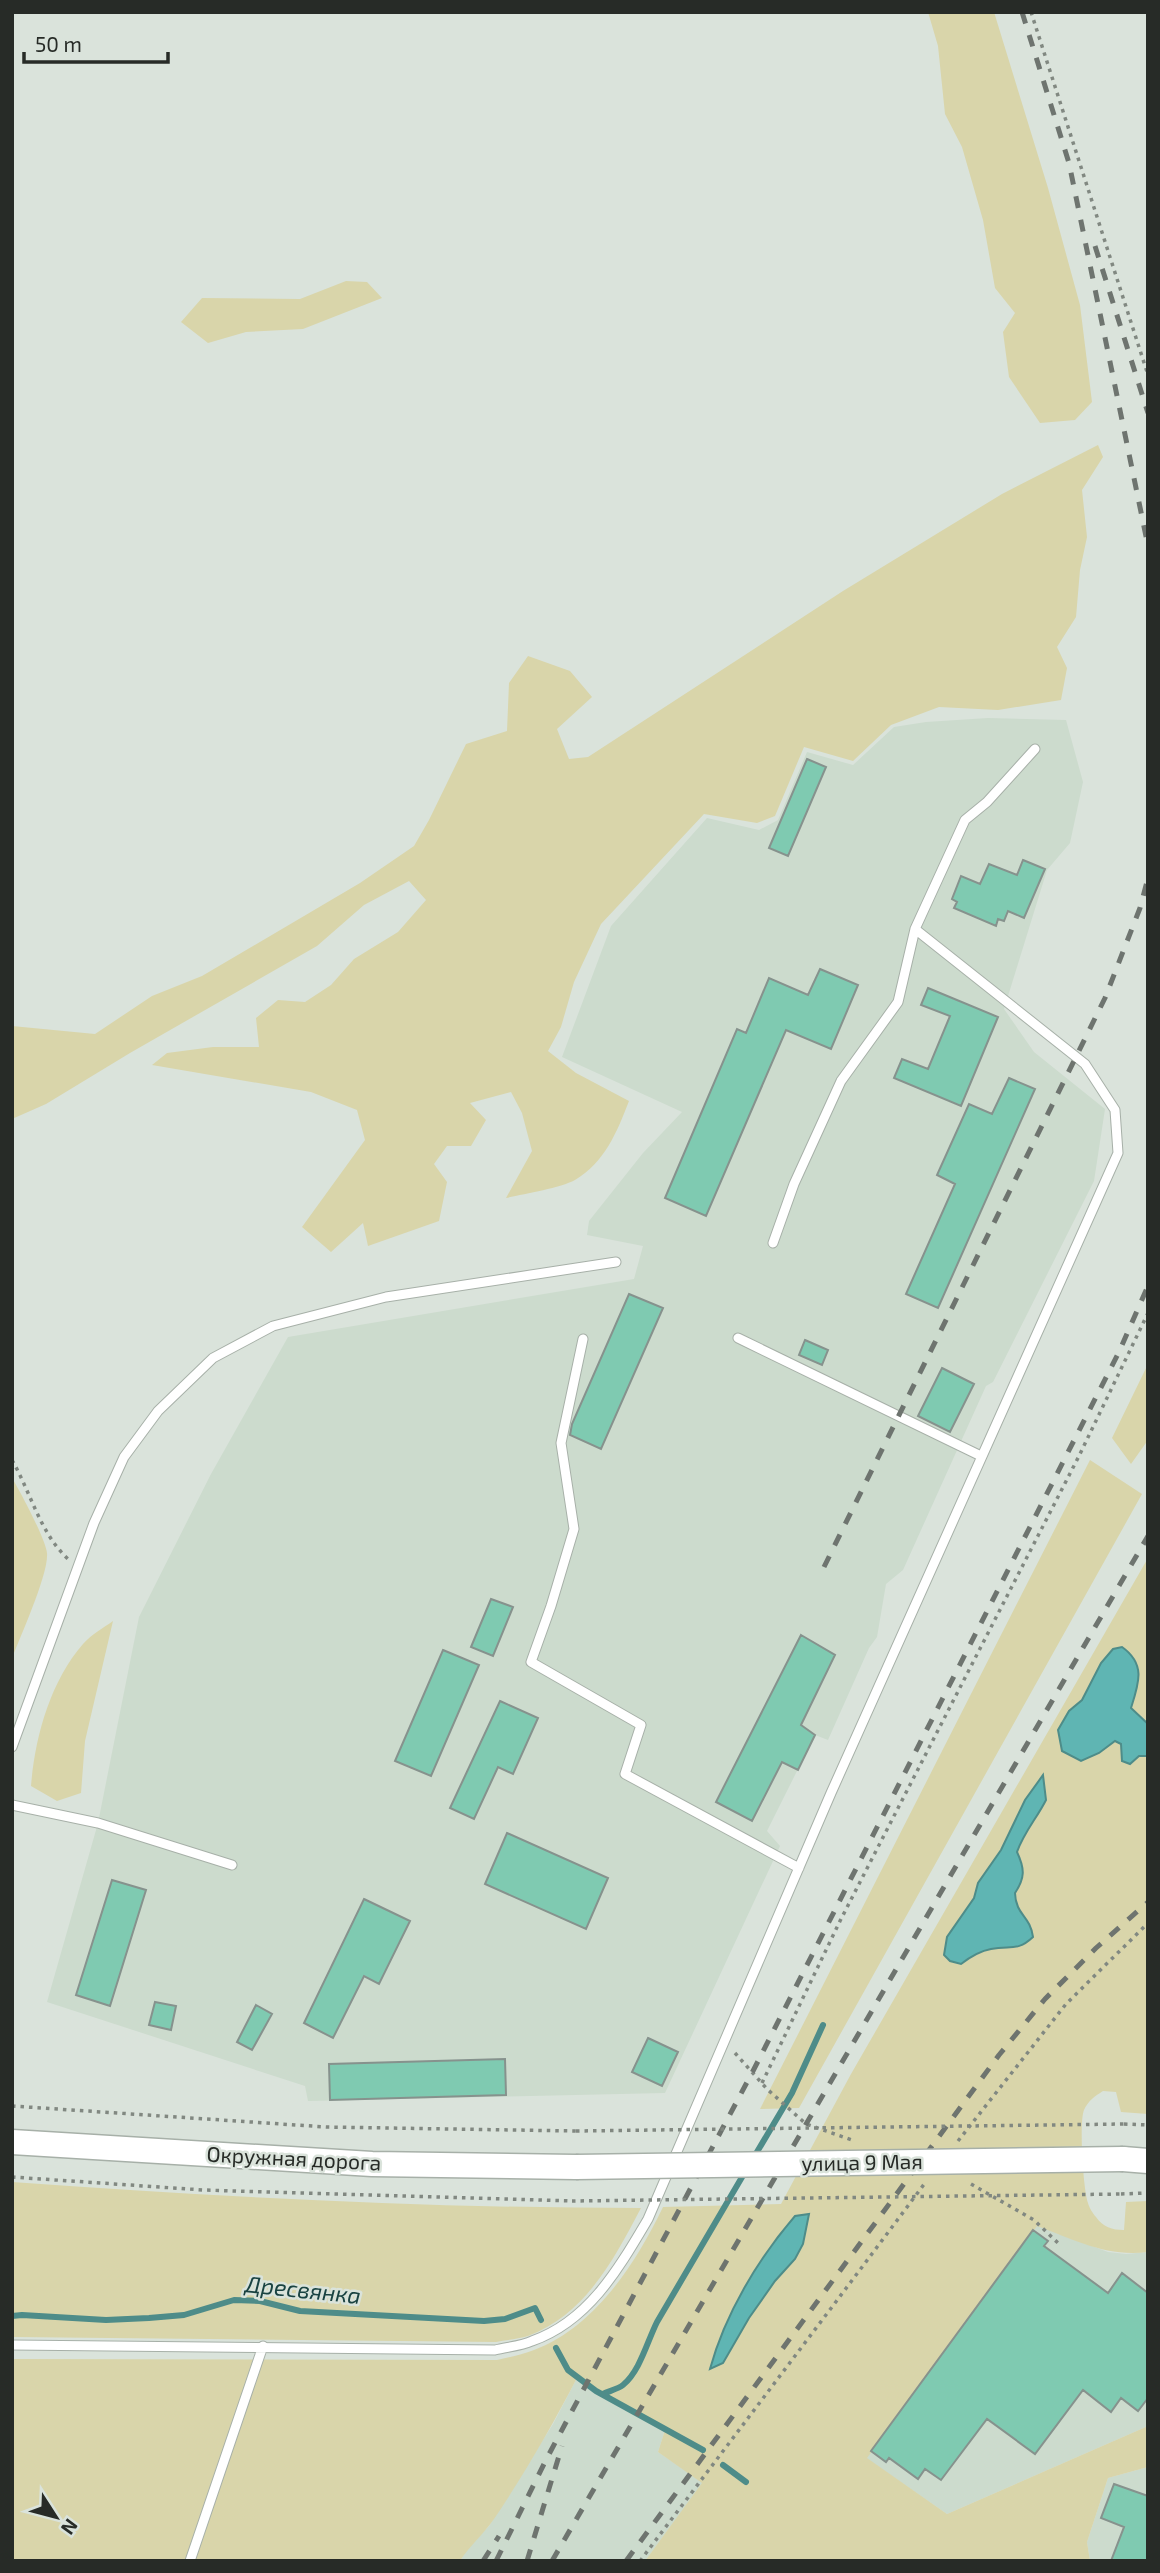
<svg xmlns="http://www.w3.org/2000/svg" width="1160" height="2573" font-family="'Exo 2',sans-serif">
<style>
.built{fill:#ccdbcd}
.green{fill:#d9d5aa}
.water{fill:#5fb5b3;stroke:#4e8c89;stroke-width:2}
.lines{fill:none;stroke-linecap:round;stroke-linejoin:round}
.stream{stroke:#4e8c89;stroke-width:6}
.building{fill:#7fcab1;stroke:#86928d;stroke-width:2}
.lane-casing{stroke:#a7b0a8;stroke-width:11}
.secondary-casing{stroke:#a7b0a8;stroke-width:27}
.path{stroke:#818881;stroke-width:3.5;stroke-dasharray:3.5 5;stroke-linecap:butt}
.lane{stroke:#fff;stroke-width:9}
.secondary{stroke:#fff;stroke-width:24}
.rail{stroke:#6e746f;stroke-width:5;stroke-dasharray:12 12;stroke-linecap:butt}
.secondary-bridge-casing{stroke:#a7b0a8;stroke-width:27;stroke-linecap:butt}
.path-bridge{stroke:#818881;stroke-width:3.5;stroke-dasharray:3.5 5;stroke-linecap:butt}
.secondary-bridge{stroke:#fff;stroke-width:24}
.labels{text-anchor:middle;stroke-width:5;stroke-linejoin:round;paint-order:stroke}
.street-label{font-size:21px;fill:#272b27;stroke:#dae3db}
.water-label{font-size:23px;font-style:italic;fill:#1a4342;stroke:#dae3db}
</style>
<rect width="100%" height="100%" fill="#dae3db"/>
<path class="built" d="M988,718L1066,720L1083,782L1070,843L1047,870L1004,1009L1034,1052L1105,1109L1094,1181L993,1382L986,1386L903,1570L886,1584L877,1637L869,1648L828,1740L815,1735L767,1831L780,1846L665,2093L308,2101L305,2086L47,2002L98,1823L139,1617L211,1474L288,1337L634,1279L643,1246L587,1235L589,1221L643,1153L682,1112L562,1057L611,926L707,818L759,830L778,820L807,752L853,765L894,727L926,722Z
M1037,2225L1108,2252L1126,2254L1148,2252V2426L947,2514L866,2458Z
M577,2378L665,2430L658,2452L703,2483L645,2561H460L468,2548L489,2526L553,2424Z
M1148,2467V2561H1090L1087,2542L1108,2478Z"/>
<path class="green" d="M928,12H994L1048,188L1080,305L1092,402L1075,420L1040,423L1009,377L1003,332L1015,313L995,288L983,220L962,147L945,114L938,46Z
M346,281L367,282L382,298L303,329L246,332L208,343L181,322L202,298L300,299Z
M1098,445L1103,457L1082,490L1087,537L1080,570L1076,617L1057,647L1067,668L1061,700L998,710L939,707L891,725L853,761L804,747L775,816L757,823L704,814L601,924L574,982L561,1027L548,1051L576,1073L629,1101C617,1132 605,1162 575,1180C560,1188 524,1194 506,1198L532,1151L522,1113L511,1092L470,1103L486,1120L471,1146H447L434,1164L447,1182L439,1221L368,1246L363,1223L331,1252L302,1227L365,1140L357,1110L311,1092L152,1065L167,1053L213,1047H259L256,1018L278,1000L305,1002L331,985L354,959L398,932L426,900L409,881L364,905L317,946L130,1053L46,1104L12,1119V1026L95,1034L152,996L202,976L360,883L414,846L429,820L466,744L507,731L509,683L528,656L570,671L592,697L557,729L569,759L588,757L843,591L1002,494Z
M1148,1364V1440L1131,1464L1112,1438Z
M1090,1460L1142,1494L799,2108L760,2109Z
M12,1478C20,1491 46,1540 47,1553C49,1573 20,1637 12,1658Z
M1148,1558V2114L1121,2112L1116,2092L1103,2091C1095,2096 1088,2101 1084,2110C1079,2122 1083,2188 1088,2203C1089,2207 1093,2214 1096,2217C1103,2227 1112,2230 1124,2230L1126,2202L1148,2201V2252C1105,2257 1076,2240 1037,2226L867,2458L947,2514L1148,2426V2467L1108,2478L1087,2542L1090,2561H645L702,2483L658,2452L665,2430L577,2378C552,2426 525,2473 494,2519C484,2534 470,2545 460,2561H12V2359L497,2360C509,2357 522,2355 534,2350C595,2327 636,2263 663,2207L781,2204L851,2074Z
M113,1621L85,1741L81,1793L57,1801L31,1786C35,1737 50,1682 83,1644C91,1635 103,1628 113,1621Z
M12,2182C221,2197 431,2208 641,2208C614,2259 586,2314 528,2336C518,2339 506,2340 496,2342L12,2337Z"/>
<path class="water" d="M1122,1647C1146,1664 1139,1683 1131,1708L1148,1724V1756H1139L1130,1764L1122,1761L1121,1744L1115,1741L1099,1753L1081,1761L1062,1751L1058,1730L1069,1711L1082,1700L1101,1663L1113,1649Z
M1043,1775L1046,1800C1037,1818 1024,1832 1017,1852C1025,1869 1025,1878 1015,1893C1016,1916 1030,1915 1033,1937C1017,1952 1011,1945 991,1949C980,1951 970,1957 961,1964L950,1961L944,1955L947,1937L974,1898L978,1883L1001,1850L1025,1800Z
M809,2214L803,2244L795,2259L775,2281L749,2318L723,2363L710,2369C725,2314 758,2259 795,2216Z"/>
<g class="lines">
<path class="stream" d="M754,2157L792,2093L823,2025
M12,2316L22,2315L106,2320L149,2318L184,2315L234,2300L260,2301L300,2311L484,2321L505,2319L535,2308L541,2320
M556,2348L568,2370L596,2391L703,2450
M603,2394C609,2391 618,2389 623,2385C640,2371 647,2342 657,2322L745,2172
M723,2465L746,2482"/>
</g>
<path class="building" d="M807,759L826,767L788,856L769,848Z
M1023,860L1045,869L1024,918L1008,911L1004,921L998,919L996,926L954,908L957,902L952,899L961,876L980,884L989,864L1017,875Z
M820,969L858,985L831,1049L786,1030L706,1216L665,1198L737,1029L746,1033L769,978L808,995Z
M928,988L998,1017L961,1106L894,1078L902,1059L928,1069L950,1016L921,1005Z
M1009,1078L1035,1089L938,1308L906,1294L955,1184L937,1175L969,1104L992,1114Z
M629,1294L663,1308L601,1449L570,1435L572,1424Z
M805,1340L828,1350L822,1365L799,1355Z
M942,1368L974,1384L950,1432L918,1416Z
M491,1599L513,1607L493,1656L471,1647Z
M801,1635L835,1655L801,1725L815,1735L798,1770L782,1762L752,1821L716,1802Z
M443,1650L479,1665L431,1776L395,1761Z
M500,1701L538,1718L513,1774L498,1767L474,1819L450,1808Z
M507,1833L608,1878L586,1929L485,1884Z
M112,1880L146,1890L110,2006L76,1995Z
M364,1899L410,1921L379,1984L364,1976L333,2038L304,2023Z
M155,2002L176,2006L171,2030L149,2025Z
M256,2005L272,2014L252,2050L237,2042Z
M648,2038L678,2052L662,2086L632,2072Z
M505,2059L506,2095L330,2100L329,2064Z
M1033,2230L1048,2241L1044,2246L1108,2293L1122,2273L1148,2293V2398L1138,2411L1121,2398L1111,2412L1083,2390L1035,2454L987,2419L941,2480L925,2469L918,2479L889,2458L886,2462L871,2451Z
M1114,2484L1148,2496V2561H1111L1124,2527L1101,2518Z"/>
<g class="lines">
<g class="lane-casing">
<path id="lane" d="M773,1243L794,1184L841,1081L898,1002L915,929
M738,1338L981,1456
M583,1339L561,1443L574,1529L551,1606L531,1662L641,1725L625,1774L799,1868
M12,1747L94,1523L124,1457L158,1411L213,1358L273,1326L386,1297L616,1262
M12,1805L98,1823L232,1865
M12,2345L495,2350C507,2347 521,2346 532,2341C589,2321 619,2268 648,2219L831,1793L1118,1153L1115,1110L1085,1064L915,929L965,820L987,802L1035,749
M190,2561L263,2346"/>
</g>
<g class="secondary-casing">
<path id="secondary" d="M12,2142L372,2164L576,2167
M1123,2159L1148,2161"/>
</g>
<path class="path" d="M1031,12L1148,375
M12,1460C31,1493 40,1533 68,1559
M735,2053L767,2089L806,2124L852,2140
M762,2083L840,1921L1079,1456L1148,1313
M12,2106L326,2127L576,2131
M1124,2124L1148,2125
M958,2141L1066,2004L1148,1923
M12,2177L203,2190L572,2201
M971,2184L1034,2220L1058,2243
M1121,2194L1148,2193
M640,2561C735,2435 831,2309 925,2183"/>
<use href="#lane" class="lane"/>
<use href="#secondary" class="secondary"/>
<path class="rail" d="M1022,12L1069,163L1148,546
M1095,246L1148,413
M824,1567L1105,998L1140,908L1148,878
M483,2561L499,2536
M496,2561L547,2458L753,2071L1119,1352L1148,1286
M527,2561L562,2446
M552,2561L1148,1536
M626,2561L999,2055L1045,1999L1096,1948L1148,1902"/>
<g class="secondary-bridge-casing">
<path id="secondary-bridge" d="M576,2167L1123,2159"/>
</g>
<path class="path-bridge" d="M576,2131L1124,2124
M572,2201L1121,2194"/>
<use href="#secondary-bridge" class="secondary-bridge"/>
</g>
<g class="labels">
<g class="street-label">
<text transform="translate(294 2159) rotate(3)" y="7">Окружная дорога</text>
<text transform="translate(862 2163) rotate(-1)" y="7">улица 9 Мая</text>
</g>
<g class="water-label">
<text transform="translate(303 2290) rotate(6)" y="8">Дресвянка</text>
</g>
</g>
<rect width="1160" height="2573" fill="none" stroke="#272b27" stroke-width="28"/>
<g transform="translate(56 2517) rotate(126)" stroke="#dae3db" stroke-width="5" paint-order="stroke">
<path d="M0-5L12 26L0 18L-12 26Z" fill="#272b27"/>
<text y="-10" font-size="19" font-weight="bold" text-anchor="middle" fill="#272b27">N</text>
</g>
<path d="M24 52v10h144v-10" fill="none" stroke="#272b27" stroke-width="3.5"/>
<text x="35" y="52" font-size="21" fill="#272b27" stroke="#dae3db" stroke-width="5" paint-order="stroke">50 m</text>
</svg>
